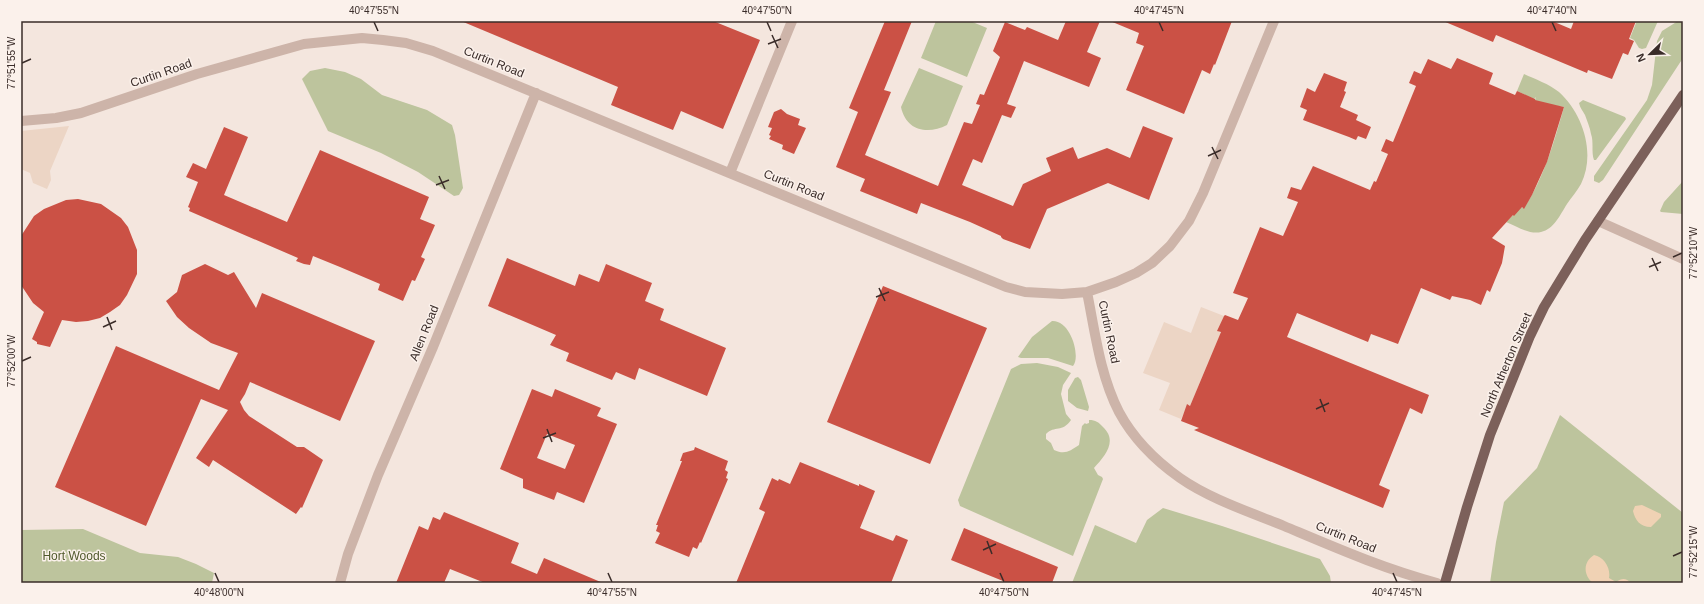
<svg xmlns="http://www.w3.org/2000/svg" width="1704" height="604" font-family="Helvetica,sans-serif">
<style>
.green{fill:#bdc49d}
.sand{fill:#f0d2b4}
.plaza{fill:#ecd5c5}
.building{fill:#cb5145;fill-rule:evenodd}
.lines{fill:none;stroke-linecap:round;stroke-linejoin:round}
.street{stroke:#cdb4a9;stroke-width:10}
.primary{stroke:#7c605a;stroke-width:10}
.ticks{fill:none;stroke:#3a2c29;stroke-width:1.5}
.labels{text-anchor:middle;stroke-width:3;stroke-linejoin:round;paint-order:stroke}
.street-label{font-size:12px;fill:#3a2c29;stroke:#fbf1eb}
.park-label{font-size:12px;fill:#50592c;stroke:#fbf1eb}
.neatline{fill:none;stroke:#3a2c29;stroke-width:1.5}
.ticks-label{font-size:10px;text-anchor:middle;fill:#3a2c29}
</style>
<rect width="100%" height="100%" fill="#f4e6de"/>
<path class="green" d="M936,21H970L987,28L967,77L921,58Z
M1633,21H1658L1646,48L1642,49L1639,48L1634,40L1630,38L1636,23Z
M1678,21H1683V58L1603,180L1599,183L1594,181V176L1647,100L1652,85L1657,41L1662,31Z
M325,68L345,72L361,79L382,95L427,110L452,125L455,135L463,188L459,195L454,196L418,172L381,153L328,131L302,79L310,71Z
M919,68L963,86L947,125C928,135 906,131 901,107Z
M1524,74C1535,79 1549,84 1559,92C1583,114 1596,153 1581,184C1577,191 1571,198 1567,204C1560,215 1554,229 1541,232C1530,235 1516,226 1506,222L1521,207L1524,208C1544,178 1554,142 1564,107L1534,102L1536,97L1534,99L1517,91Z
M1583,100L1625,117L1626,119L1596,160H1594C1591,152 1594,142 1591,134C1590,127 1587,121 1585,115C1583,111 1580,108 1579,103Z
M1683,181V214L1661,212L1660,211L1664,202Z
M1052,321C1071,320 1081,357 1073,366L1048,358H1021L1018,357L1032,337Z
M1037,363L1058,367L1071,373L1063,385L1061,394L1066,414L1071,420C1062,433 1055,425 1046,434V439L1051,443L1054,450C1065,455 1070,451 1079,445L1082,426L1085,423L1086,424L1089,423V420C1096,420 1098,422 1103,427C1118,441 1105,456 1094,468L1098,475L1102,477L1103,479L1073,556L960,506L958,500L1011,369L1021,364Z
M1078,377L1081,380L1089,407L1088,411L1077,408L1068,401V390L1075,378Z
M1560,415L1683,513V583H1490L1496,542L1504,502L1537,468Z
M1163,508L1222,526L1320,559L1330,576L1331,583H1072L1095,525L1136,543L1147,520Z
M83,529L140,553L178,557L196,564L214,573L212,583H21V530Z"/>
<path class="sand" d="M1642,505L1661,514V517L1651,527C1640,527 1635,520 1633,511L1635,506Z
M1594,555C1604,557 1611,568 1609,578L1616,582C1622,578 1626,578 1631,583H1593C1583,575 1583,562 1594,555Z"/>
<path class="plaza" d="M69,126L50,171L51,180L47,189L33,183L30,173L21,169V131Z
M1201,307L1224,316L1218,331L1221,333L1190,406L1188,405L1181,419L1159,410L1170,383L1143,373L1164,322L1191,333Z"/>
<path class="building" d="M461,21H713L760,40L723,129L681,111L673,130L611,105L618,87Z
M885,21H912L884,90L891,92L865,155L938,186L964,122L972,124L980,105L976,104L980,94L984,95L1000,57L993,51L1005,22L1025,30L1027,27L1058,40L1066,21H1100L1087,52L1101,58L1089,87L1024,61L1007,104L1016,107L1011,118L1002,115L982,163L973,159L962,185L1013,206L1023,184L1051,171L1046,158L1073,147L1078,159L1107,148L1130,158L1143,126L1173,138L1150,197L1149,200L1108,183L1047,209L1030,249L1003,239L1001,237V236L970,222L921,203L917,214L860,191L865,179L836,167L858,112L849,108Z
M1110,21H1232L1215,65L1214,64L1210,74L1202,70L1184,114L1126,90L1144,46L1136,43L1139,33Z
M1443,21H1552L1571,29L1574,21H1636L1629,39L1634,41L1628,55L1623,53L1612,79L1588,70L1587,73L1496,35L1493,42Z
M1457,58L1493,73L1489,84L1515,95L1517,91L1535,99V100L1564,107L1547,162L1532,195L1524,209L1522,207L1514,216L1513,215L1492,238L1505,246L1502,263L1490,292L1487,290L1481,305L1470,300L1452,296L1450,300L1421,288L1398,344L1371,334L1368,342L1297,313L1287,337L1429,395L1422,414L1410,408L1379,485L1390,490L1383,508L1194,430L1199,428L1181,421L1187,404L1190,406L1221,332L1217,331L1224,316L1225,315L1238,320L1248,298L1233,293L1260,227L1283,236L1298,202L1287,198L1291,187L1301,190L1313,166L1370,190L1374,181L1376,182L1388,154L1381,151L1386,139L1393,142L1416,86L1409,83L1414,71L1421,74L1428,59L1451,69Z
M1324,73L1347,82L1344,91L1346,92L1340,107L1358,115L1356,120L1371,127L1366,139L1358,136L1356,140L1349,137L1303,120L1307,110L1300,107L1307,88L1315,92Z
M781,109L787,114L800,119L798,125L806,128L794,154L782,149L783,145L769,139L771,136L769,135L772,128L768,127L774,112Z
M224,127L248,137L224,195L287,222L320,150L429,197L420,219L435,225L421,257L425,259L415,281L412,280L403,301L378,290L380,284L340,267L313,256L310,265L304,264L296,261L298,258L189,211L190,208L188,207L198,182L186,177L193,163L206,169Z
M78,199L101,204L121,218L128,227L137,250V274L127,295L120,305L110,312L100,318L88,321L76,322L62,320L50,347L37,344V342L32,339L44,312L33,303L21,285V236L34,216L44,209L66,200Z
M507,258L575,286L579,274L599,282L606,264L652,283L645,301L664,309L660,320L726,348L707,396L639,368L635,380L616,372L612,380L566,361L569,353L550,345L556,335L488,306Z
M205,264L228,275L234,272L256,308L262,293L375,341L340,421L250,382L245,394L240,402L244,410L249,416L297,447H304L323,460L302,508L301,507L296,514L213,460L209,467L196,458L228,410L201,399L146,526L55,487L116,346L219,390L238,353L211,343L189,328L177,317L166,301L177,292L182,275Z
M883,286L987,328L930,464L827,422Z
M532,389L552,397L555,389L601,408L597,416L617,424L584,503L557,492L554,500L523,488V479L500,469ZM547,434L575,445L565,469L537,458Z
M695,447L728,461L725,470L728,472L726,478L728,479L701,543L700,542L697,549L693,547L689,557L655,543L660,533L656,531L658,525H656L682,461H680L683,453L694,450Z
M800,462L859,486V484L875,491L860,528L893,541L896,535L908,540L891,583H736L765,512L759,509L772,478L778,481L779,479L790,484Z
M444,512L519,543L511,563L537,574L544,558L603,583H485L450,569L444,583H396L419,526L428,530L433,517L440,520Z
M964,528L1058,567L1052,583H1008L951,560Z"/>
<g class="lines">
<path class="street" d="M21,121L56,118L81,113L197,74L304,44L362,38L383,40L406,43L433,51L1006,287L1025,292L1062,294L1087,292L1116,282L1136,273L1152,263L1170,246L1189,221L1203,193L1274,21
M730,173L792,21
M1598,221L1683,259
M1087,292C1095,332 1100,375 1119,412C1133,438 1156,461 1180,478C1210,499 1250,512 1284,526C1334,547 1384,569 1437,583
M340,583L348,554L378,475L433,347L536,93"/>
<path class="primary" d="M1445,583L1467,507L1490,435L1530,336L1544,307L1585,240L1683,95"/>
</g>
<path class="ticks" d="M374,22L378,31M767,22L771,31M1159,22L1163,31M1552,22L1556,31M772,35L778,48M768,44L781,39M22,63L31,59M1212,147L1218,159M1208,156L1221,150M439,176L445,189M436,185L449,180M1673,257L1682,253M1652,258L1658,271M1649,267L1661,262M879,288L885,301M876,297L889,292M107,317L112,330M103,327L116,321M22,361L31,357M1320,399L1325,412M1316,409L1329,403M547,429L552,442M543,438L556,433M987,541L992,554M983,550L996,544M1673,556L1682,552M215,573L219,582M608,573L612,582M1000,573L1004,582M1393,573L1397,582"/>
<g class="labels">
<g class="street-label">
<text transform="translate(494 62) rotate(22)" y="4">Curtin Road</text>
<text transform="translate(161 73) rotate(-19)" y="4">Curtin Road</text>
<text transform="translate(794 185) rotate(22)" y="4">Curtin Road</text>
<text transform="translate(1109 332) rotate(78)" y="4">Curtin Road</text>
<text transform="translate(424 333) rotate(-68)" y="4">Allen Road</text>
<text transform="translate(1506 365) rotate(-67)" y="4">North Atherton Street</text>
<text transform="translate(1346 537) rotate(22)" y="4">Curtin Road</text>
</g>
<g class="park-label">
<text x="74" y="560">Hort Woods</text>
</g>
</g>
<rect width="1704" height="604" fill="none" stroke="#fbf1eb" stroke-width="44"/>
<g transform="translate(1650 54) rotate(247)" stroke="#fbf1eb" stroke-width="3" paint-order="stroke">
<path d="M0-3L7 15L0 10L-7 15Z" fill="#3a2c29"/>
<text y="-6" font-size="11" font-weight="bold" text-anchor="middle" fill="#3a2c29">N</text>
</g>
<rect x="22" y="22" width="1660" height="560" class="neatline"/>
<g class="ticks-label">
<text x="374" y="14">40°47'55"N</text>
<text x="767" y="14">40°47'50"N</text>
<text x="1159" y="14">40°47'45"N</text>
<text x="1552" y="14">40°47'40"N</text>
<text transform="translate(11 63) rotate(-90)" y="4">77°51'55"W</text>
<text transform="translate(1693 253) rotate(-90)" y="4">77°52'10"W</text>
<text transform="translate(11 361) rotate(-90)" y="4">77°52'00"W</text>
<text transform="translate(1693 552) rotate(-90)" y="4">77°52'15"W</text>
<text x="219" y="596">40°48'00"N</text>
<text x="612" y="596">40°47'55"N</text>
<text x="1004" y="596">40°47'50"N</text>
<text x="1397" y="596">40°47'45"N</text>
</g>
</svg>
